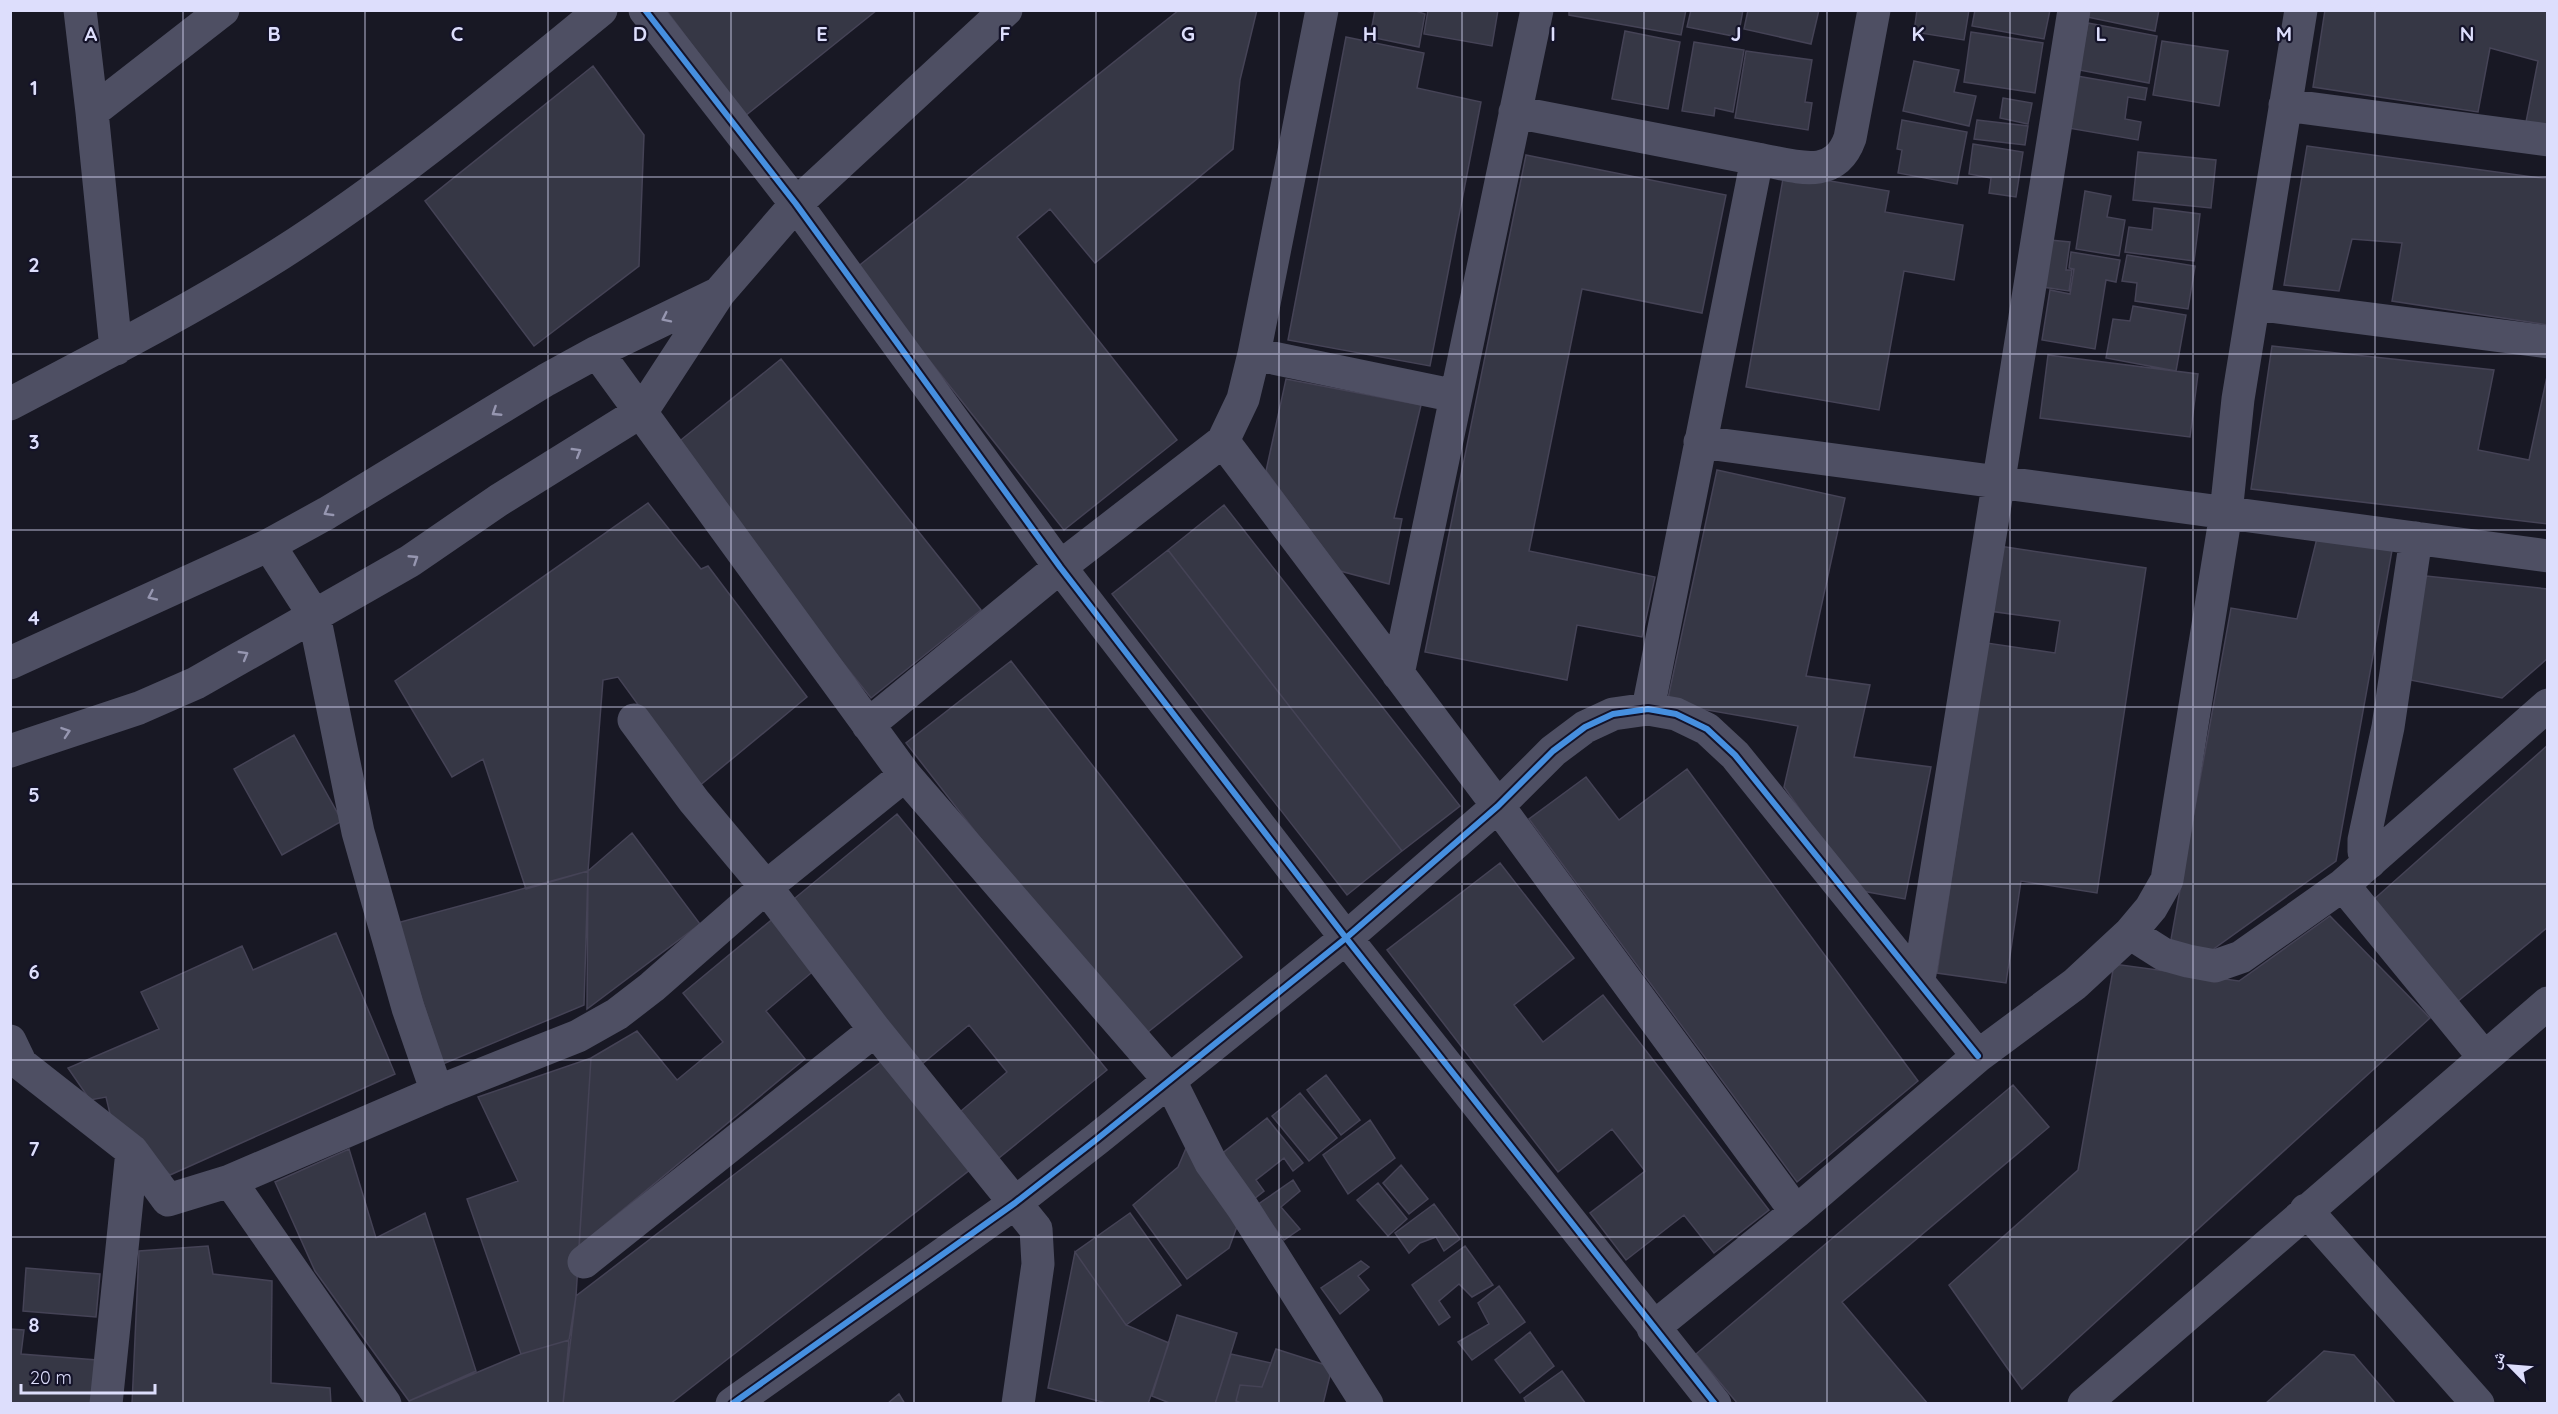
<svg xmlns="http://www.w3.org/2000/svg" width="2558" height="1414" font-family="Quicksand,'Noto Naskh Arabic',sans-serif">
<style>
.building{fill:#363745;stroke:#454356;stroke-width:1.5}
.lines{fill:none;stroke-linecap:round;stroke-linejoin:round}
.minor{stroke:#4e4f63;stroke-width:33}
.cycleway-casing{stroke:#141329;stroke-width:10}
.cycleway{stroke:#468fdf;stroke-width:6}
.oneway{stroke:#9696b0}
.grid{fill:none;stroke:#dddefc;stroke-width:1.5;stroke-opacity:0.55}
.grid-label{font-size:20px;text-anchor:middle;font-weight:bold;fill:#dddefc;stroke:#141329;stroke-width:4.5;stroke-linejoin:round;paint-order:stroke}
</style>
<rect width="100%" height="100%" fill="#181824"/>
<path class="building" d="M666,10H877L745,116Z
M1179,10H1257L1240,80L1233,149L1095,263L1050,209L1017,237L1177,440L1064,530L856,268Z
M1375,10H1413L1425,14L1419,47L1370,37Z
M1428,10H1498L1492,46L1424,34Z
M1569,10H1686L1681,35L1569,15Z
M1691,10H1743L1738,37L1687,27Z
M1748,10H1819L1811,44L1744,29Z
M1917,10H1969L1964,40L1914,32Z
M1975,10H2050L2044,39L1972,26Z
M2089,10H2159L2155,31L2087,17Z
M2325,10H2548V130L2525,127L2538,61L2490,48L2478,112L2313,87Z
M2088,23L2157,36L2149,83L2079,70Z
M1625,31L1680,42L1668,109L1612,99Z
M1971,32L2043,43L2035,93L1964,82Z
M1346,37L1424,53L1417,88L1481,102L1430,366L1288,340Z
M2162,41L2228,51L2219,106L2153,95Z
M1694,42L1744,50L1733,112L1715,108L1714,116L1682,111Z
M1746,51L1812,60L1805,102L1812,103L1808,130L1735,118Z
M1914,61L1959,70L1954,92L1976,96L1969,126L1903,111Z
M593,66L644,135L639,266L534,346L425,201Z
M2077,76L2147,88L2145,100L2128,97L2125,119L2141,122L2138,140L2068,128Z
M2003,98L2032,103L2028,124L2000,118Z
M1902,120L1967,132L1957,184L1898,173L1902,150L1897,149Z
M1977,120L2028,126L2025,145L1974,139Z
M1973,144L2023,152L2016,197L1989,193L1991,178L1969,174Z
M2307,146L2548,179V325L2392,301L2402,243L2352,239L2339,291L2284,285Z
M2138,152L2216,160L2211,208L2133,200Z
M1526,155L1726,195L1702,313L1582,289L1529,551L1655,577L1642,637L1577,625L1567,680L1425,652Z
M1784,173L1889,191L1885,212L1963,225L1954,280L1904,271L1879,410L1746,387Z
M2085,191L2111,196L2107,217L2125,220L2119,256L2076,249Z
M2154,208L2200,214L2194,261L2125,252L2129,227L2152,230Z
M2050,240L2070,242L2066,270H2072L2069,291L2043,287Z
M2071,252L2120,260L2116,282L2106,280L2095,349L2042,340L2050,290L2070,294L2074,269L2069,268Z
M2127,255L2195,266L2188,309L2135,301L2137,283L2122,281Z
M2133,306L2186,315L2176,371L2106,358L2113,319L2130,321Z
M2272,346L2494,370L2478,450L2529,460L2548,372V524L2251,489Z
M2048,355L2198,374L2190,437L2040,418Z
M781,359L981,610L871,698L671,448Z
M1286,379L1421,405L1394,518L1402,519L1389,584L1340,571L1266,471Z
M1717,470L1845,498L1806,676L1870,685L1854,757L1931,767L1905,899L1857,890L1784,787L1798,726L1667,703Z
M648,503L701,569L708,566L807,697L698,787L618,677L603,680L588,871L526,889L483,759L452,777L395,681Z
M1224,505L1460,806L1402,851L1168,550Z
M2317,538L2393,545L2336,861L2208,953L2170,945L2231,608L2297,619Z
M1999,546L2146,568L2097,893L2021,881L2006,983L1937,973L1987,643L2055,653L2060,621L1989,611Z
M1168,550L1402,851L1347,895L1112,594Z
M2426,576L2548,589V658L2502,698L2405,679Z
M1011,661L1242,957L1138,1040L906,743Z
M294,735L342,821L282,855L234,769Z
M2548,745V927L2457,1002L2372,901Z
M1687,769L1918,1081L1797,1182L1529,819L1586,777L1619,820Z
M897,814L1107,1070L999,1158L961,1111L1007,1072L969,1025L921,1065L789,903Z
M632,833L700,924L587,1009L588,871Z
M1500,863L1574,958L1514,1005L1543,1042L1603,995L1769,1210L1714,1253L1684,1215L1626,1260L1590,1213L1645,1171L1612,1129L1558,1172L1387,950Z
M588,871L584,1005L443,1064L397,923Z
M2330,916L2430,1018L2022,1389L1949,1285L2078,1170L2114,964L2239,981Z
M775,917L817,968L766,1011L805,1059L579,1246L591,1058L637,1031L677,1080L723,1042L683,993Z
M336,933L395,1074L170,1175L111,1118L106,1097L90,1100L68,1068L159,1029L141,992L242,946L253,970Z
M591,1058L576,1296L569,1340L521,1354L467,1199L518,1181L478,1097Z
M886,1058L971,1169L670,1404H563L576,1296Z
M1326,1075L1360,1120L1341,1135L1307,1090Z
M2013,1085L2049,1127L1842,1302L1928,1404H1738L1696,1354Z
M1300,1093L1337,1138L1309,1161L1272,1116Z
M1267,1118L1303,1163L1293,1171L1284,1158L1256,1180L1264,1191L1249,1203L1215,1159Z
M1370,1120L1395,1158L1348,1194L1323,1155Z
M1187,1146L1241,1216L1229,1248L1187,1279L1133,1205L1178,1167Z
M349,1149L376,1238L425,1213L476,1371L409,1401L315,1271L275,1182Z
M1401,1165L1428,1199L1409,1214L1383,1183Z
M1293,1180L1300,1191L1281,1207L1300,1229L1284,1240L1257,1205Z
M1378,1183L1407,1219L1388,1236L1357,1200Z
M1434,1204L1460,1239L1444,1251L1436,1237L1420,1243L1409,1253L1395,1233Z
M1130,1213L1181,1285L1126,1325L1075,1252Z
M208,1246L213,1274L272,1281L271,1383L330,1388L331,1404H132L139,1251Z
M1465,1246L1493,1285L1472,1297L1459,1284L1439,1301L1450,1317L1439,1325L1412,1285Z
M1075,1252L1126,1325L1169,1343L1148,1404H1110L1048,1388Z
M1361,1261L1369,1267L1358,1276L1369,1290L1340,1314L1321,1288Z
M26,1268L100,1274L96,1317L23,1311Z
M1499,1286L1525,1322L1472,1360L1458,1342L1489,1324L1478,1303Z
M1177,1315L1237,1333L1215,1404H1172L1152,1396Z
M10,1329L24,1330L21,1354L97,1360L93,1404H10Z
M1530,1332L1554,1366L1520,1393L1495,1360Z
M569,1340L563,1404H410L409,1401L521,1354Z
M1276,1349L1332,1367L1323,1404H1244L1236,1401L1240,1385L1262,1387Z
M2324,1351L2354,1355L2396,1404H2265Z
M1231,1354L1271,1363L1262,1387L1240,1385L1236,1401L1244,1404H1215Z
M1562,1371L1586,1404H1527L1524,1398Z
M899,1394L905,1404H887Z"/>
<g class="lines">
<path class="minor" d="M80,10L92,112
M645,10L796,204L1060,567L1346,938L1715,1404
M2285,105L2548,140
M1515,112L1757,159
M2254,304L2548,342
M116,349L92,112L223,10
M1254,354L1456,396
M10,404C101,356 193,309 280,254C393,182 497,95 601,10
M1223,441L1498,806L1796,1212
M1700,442L2548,556
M269,545L314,615L358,832L408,1008L437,1092L230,1181L385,1404
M10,663L269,545L327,513L546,380L597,352L719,293
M1398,674L1537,10
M1648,709L1757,159C1793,165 1834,183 1850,138L1874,10
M634,720L694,801L766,887L875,1030L1036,1229L1038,1264L1018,1404
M868,725L1060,567L1223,441L1243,399L1254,354L1322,10
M10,751L139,708L196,683L410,561L499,500L642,411L719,293L796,204L1006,10
M905,775L1170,1081L1211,1163L1243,1208L1367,1404
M2370,862L2364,852V840L2388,727L2416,538
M2343,885L2484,1057
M2130,933L2163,954L2188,961L2215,966L2241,957L2343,885L2548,705
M1919,980L2074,10
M10,1041L21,1064L132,1151
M437,1092L578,1036L617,1014L652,987L766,887L905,775L597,352
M2306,1210L2478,1404
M584,1262L875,1030
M1653,1328L1796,1212L1978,1056L2075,984L2130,933L2151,908L2167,880L2226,513L2238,399L2301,10
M106,1404L132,1151L168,1200L230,1181
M732,1404L1015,1203L1097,1139L1346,938L1498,806L1553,751L1585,727L1613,714L1648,709L1676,714L1707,729L1735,755L1978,1056
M2084,1404L2548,1003"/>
<g class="cycleway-casing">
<path id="cycleway" d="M645,10L796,204L1060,567L1346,938L1715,1404
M732,1404L1015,1203L1097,1139L1346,938L1498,806L1553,751L1585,727L1613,714L1648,709L1676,714L1707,729L1735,755L1978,1056"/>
</g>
<use href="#cycleway" class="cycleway"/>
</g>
<defs><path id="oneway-chevron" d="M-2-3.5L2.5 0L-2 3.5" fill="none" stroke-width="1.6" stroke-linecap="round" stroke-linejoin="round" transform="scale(1.5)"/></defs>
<g class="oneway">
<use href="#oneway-chevron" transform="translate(666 318) rotate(154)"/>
<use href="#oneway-chevron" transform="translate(496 412) rotate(147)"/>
<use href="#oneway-chevron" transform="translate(577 452) rotate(-31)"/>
<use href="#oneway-chevron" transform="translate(328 512) rotate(150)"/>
<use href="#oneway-chevron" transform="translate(414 559) rotate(-33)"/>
<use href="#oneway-chevron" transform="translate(152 596) rotate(155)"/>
<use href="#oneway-chevron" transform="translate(244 655) rotate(-30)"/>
<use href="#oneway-chevron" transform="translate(66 732) rotate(-19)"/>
</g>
<path class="grid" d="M183,10V1404M365,10V1404M548,10V1404M731,10V1404M914,10V1404M1096,10V1404M1279,10V1404M1462,10V1404M1644,10V1404M1827,10V1404M2010,10V1404M2193,10V1404M2375,10V1404M10,177H2548M10,354H2548M10,530H2548M10,707H2548M10,884H2548M10,1060H2548M10,1237H2548"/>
<g class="grid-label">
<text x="91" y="41">A</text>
<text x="274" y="41">B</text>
<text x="457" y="41">C</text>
<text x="640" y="41">D</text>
<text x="822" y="41">E</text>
<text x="1005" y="41">F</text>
<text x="1188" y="41">G</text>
<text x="1370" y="41">H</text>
<text x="1553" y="41">I</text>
<text x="1736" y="41">J</text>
<text x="1918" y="41">K</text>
<text x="2101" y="41">L</text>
<text x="2284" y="41">M</text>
<text x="2467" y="41">N</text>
<text x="34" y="95">1</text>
<text x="34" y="272">2</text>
<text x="34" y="449">3</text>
<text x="34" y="625">4</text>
<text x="34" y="802">5</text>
<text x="34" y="979">6</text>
<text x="34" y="1156">7</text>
<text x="34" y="1332">8</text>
</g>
<rect width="2558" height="1414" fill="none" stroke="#dddefc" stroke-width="24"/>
<g transform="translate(2510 1366) rotate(295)" stroke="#141329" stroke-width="4.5" paint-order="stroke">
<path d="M0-4.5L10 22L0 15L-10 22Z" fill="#dddefc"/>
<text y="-9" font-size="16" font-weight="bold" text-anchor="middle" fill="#dddefc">ش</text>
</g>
<path d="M21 1384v9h134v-9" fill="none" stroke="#dddefc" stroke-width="3"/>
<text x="30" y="1384" font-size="18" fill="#dddefc" stroke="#141329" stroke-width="4.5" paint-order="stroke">20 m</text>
</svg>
